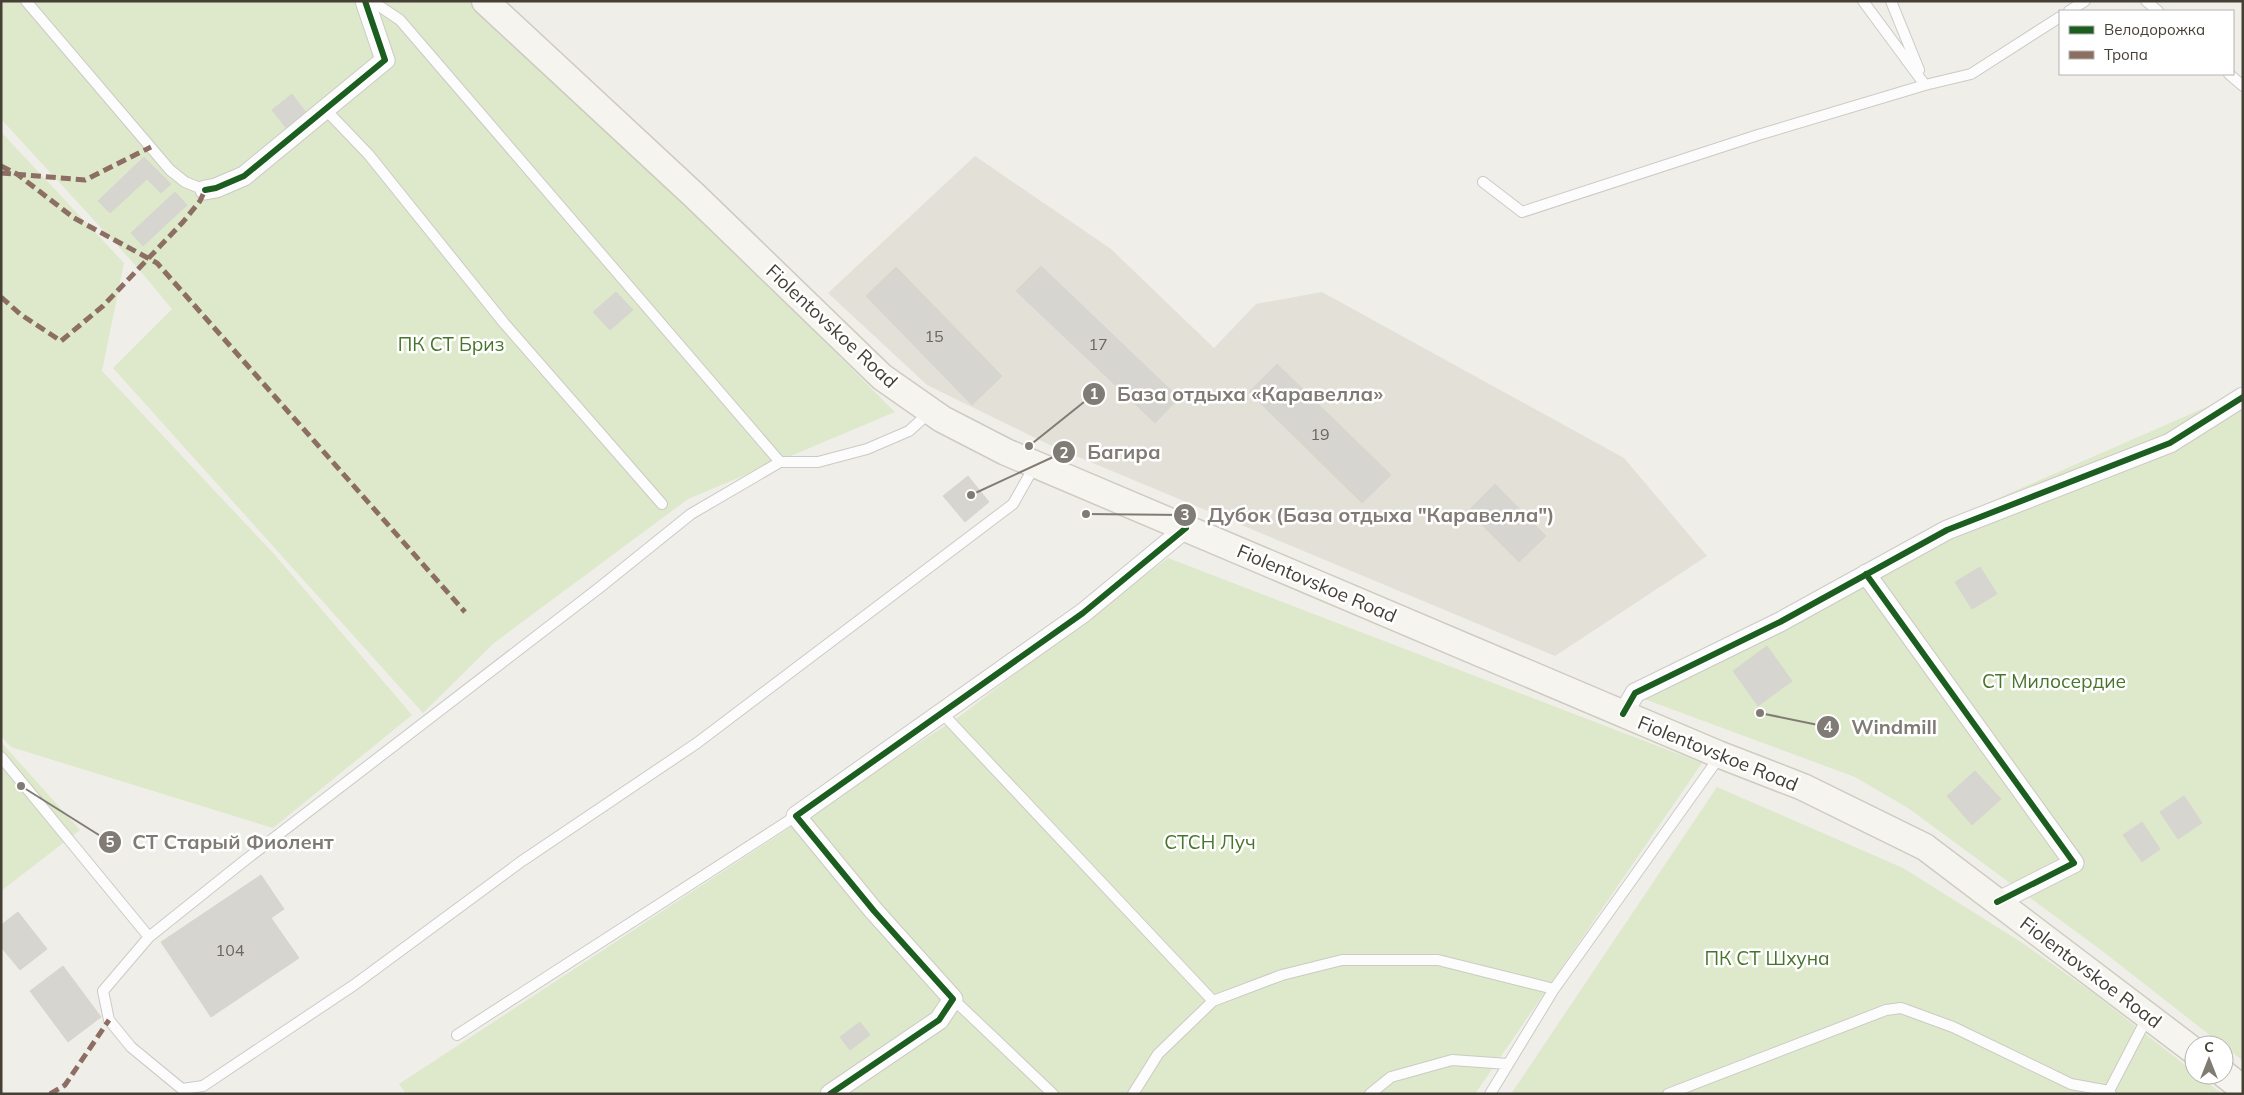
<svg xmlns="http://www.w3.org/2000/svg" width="2244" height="1095" font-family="Mulish,sans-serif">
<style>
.residential{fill:#e3e0d7}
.green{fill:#dde9ca}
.building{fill:#d7d5d0;stroke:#d7d5cf}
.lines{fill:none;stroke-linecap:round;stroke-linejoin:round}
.service-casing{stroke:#cccac5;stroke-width:12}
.minor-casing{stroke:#cccac5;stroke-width:21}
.secondary-casing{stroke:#cecbc1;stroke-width:29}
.service{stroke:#fdfcfc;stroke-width:10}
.minor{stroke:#fdfcfc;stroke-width:19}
.secondary{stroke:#f6f4ef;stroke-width:26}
.quiet{stroke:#8d6e63;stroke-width:5;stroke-dasharray:10 5;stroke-linecap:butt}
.cycleway-casing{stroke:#fff;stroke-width:9}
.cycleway{stroke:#1b5e20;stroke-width:6}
.labels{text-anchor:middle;stroke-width:5;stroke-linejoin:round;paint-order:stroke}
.number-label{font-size:16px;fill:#6b665e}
.street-label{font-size:19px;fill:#453f36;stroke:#fff}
.park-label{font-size:19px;fill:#48742c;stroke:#fff}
.leader{fill:none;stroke:#807c75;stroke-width:2}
.callout-dot{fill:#807c75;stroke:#fff;stroke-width:2}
.mark-label{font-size:15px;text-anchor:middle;font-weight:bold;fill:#fff}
.callout-label{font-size:20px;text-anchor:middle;font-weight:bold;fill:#807c75;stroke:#fff;stroke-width:5;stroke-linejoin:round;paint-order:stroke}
</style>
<rect width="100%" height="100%" fill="#efeee9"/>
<path class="residential" d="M975,156L1111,249L1214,348L1256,304L1322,292L1624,458L1707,556L1555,656L1052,446L927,385L828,293Z"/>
<path class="green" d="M1,1H483L895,412L688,499L494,643L423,713L113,368L172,309L137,267L1,119Z
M1,132L124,263L102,371L274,554L412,715L273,828L11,747L1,736Z
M2243,391V1061L2101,950L1908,808L1855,777L1628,693L1951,519Z
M1168,558L1702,763L1475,1094H406L399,1084L960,716Z
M1,742L80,830L1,891Z
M1717,787L1903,868L2021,942L2093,993L2194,1072V1075H2198L2222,1094H1511Z"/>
<path class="building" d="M292,94L307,114L287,129L272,110Z
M144,157L171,184L161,193L147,179L110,213L98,201Z
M175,192L187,205L143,246L131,233Z
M1041,266L1179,398L1155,423L1016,291Z
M896,267L1002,376L972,405L866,296Z
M616,292L633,310L610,330L593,312Z
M1277,364L1391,475L1362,503L1249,392Z
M968,476L989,502L965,522L943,496Z
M1495,484L1546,536L1519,562L1468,511Z
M1980,567L1997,594L1972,609L1955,582Z
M1767,646L1792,681L1758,706L1733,671Z
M1975,771L2001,799L1972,825L1947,796Z
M2184,796L2202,823L2178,839L2160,812Z
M2142,822L2160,849L2142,862L2123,835Z
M261,875L284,909L271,918L299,958L211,1017L161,942Z
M18,912L47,949L20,970L1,947V925Z
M63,966L101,1017L68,1042L30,991Z
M860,1022L870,1035L850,1050L840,1037Z"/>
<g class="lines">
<g class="service-casing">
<path id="service" d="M26,1L170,170L185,182L205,190
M372,1L400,20L780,462H818L867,449L909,431L930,412
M1863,1L1925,85
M1891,1L1919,70
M2146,1L2158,11
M2069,11L2085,1
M2229,74L2243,86
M325,109L369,155L504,323L662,504
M1483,182L1522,212L1758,135L1925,85L1971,74L2060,17
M780,462L691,514L599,588L244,861L149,937L103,991L109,1020L131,1047L182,1089L203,1086L354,985L522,861L697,743L1013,504L1035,465
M942,713L1213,1001
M1,757L149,937
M953,999L1053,1094
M457,1035L796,816
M2109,1091L2148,1016
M1133,1094L1158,1054L1213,1001L1282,975L1342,960H1438L1554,989
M1370,1094L1391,1077L1452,1060L1508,1064
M1490,1094L1554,989L1713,766L1718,755
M1668,1094L1886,1010L1901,1008L1953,1027L2071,1084L2109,1091L2111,1094"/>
</g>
<g class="minor-casing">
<path id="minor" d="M205,190L216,188L244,176L385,60L365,1
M1866,574L2074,863L1997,902
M1623,714L1635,693L1780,622L1947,530L2170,443L2243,397
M830,1094L939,1020L953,999L874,911L796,816L1083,613L1186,528"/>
</g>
<g class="secondary-casing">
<path id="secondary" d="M485,1L695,196L882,377L942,419L1006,452L1718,754L1803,787L1925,847L2194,1051
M2224,1074L2243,1089"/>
</g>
<use href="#service" class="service"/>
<use href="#minor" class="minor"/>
<use href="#secondary" class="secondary"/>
<path class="quiet" d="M1,166L17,174L74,218L157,263L465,612
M1,173L85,180L151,147
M1,297L20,314L61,341L103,306L183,222L200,201L205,190
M50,1094L65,1085L109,1020"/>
<g class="cycleway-casing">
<path id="cycleway" d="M205,190L216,188L244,176L385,60L365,1
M1866,574L2074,863L1997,902
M1623,714L1635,693L1780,622L1947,530L2170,443L2243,397
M830,1094L939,1020L953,999L874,911L796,816L1083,613L1186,528"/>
</g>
<use href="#cycleway" class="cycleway"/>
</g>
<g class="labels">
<g class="number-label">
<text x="934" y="342">15</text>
<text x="1098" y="350">17</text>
<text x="1320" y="440">19</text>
<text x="230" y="956">104</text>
</g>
<g class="street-label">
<text transform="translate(832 326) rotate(43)" y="7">Fiolentovskoe Road</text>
<text transform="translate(1317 583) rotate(23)" y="7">Fiolentovskoe Road</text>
<text transform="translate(1718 753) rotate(22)" y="7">Fiolentovskoe Road</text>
<text transform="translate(2091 972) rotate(37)" y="7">Fiolentovskoe Road</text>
</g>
<g class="park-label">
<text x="451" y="351">ПК СТ Бриз</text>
<text x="2054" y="688">СТ Милосердие</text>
<text x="1210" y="849">СТСН Луч</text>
<text x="1767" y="965">ПК СТ Шхуна</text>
</g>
</g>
<path class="leader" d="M1029 446L1094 394M971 495L1064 452M1086 514L1185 515M1760 713L1828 727M21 786L110 842"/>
<g class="callout-dot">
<circle cx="1029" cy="446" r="5"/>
<circle cx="971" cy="495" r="5"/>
<circle cx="1086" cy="514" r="5"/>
<circle cx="1760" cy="713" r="5"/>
<circle cx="21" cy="786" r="5"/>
<circle cx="1094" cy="394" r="12"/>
<circle cx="1064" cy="452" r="12"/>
<circle cx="1185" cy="515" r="12"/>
<circle cx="1828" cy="727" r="12"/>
<circle cx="110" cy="842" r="12"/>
</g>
<g class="mark-label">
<text x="1094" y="399">1</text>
<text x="1064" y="458">2</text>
<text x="1185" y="520">3</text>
<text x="1828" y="732">4</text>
<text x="110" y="847">5</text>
</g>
<g class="callout-label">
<text x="1250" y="401">База отдыха «Каравелла»</text>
<text x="1124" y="459">Багира</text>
<text x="1381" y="522">Дубок (База отдыха "Каравелла")</text>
<text x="1894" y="734">Windmill</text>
<text x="233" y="849">СТ Старый Фиолент</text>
</g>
<rect width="2244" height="1095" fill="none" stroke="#453f36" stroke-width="5"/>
<rect x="2059" y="10" width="175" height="65" fill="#ffffff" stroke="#b5b2af"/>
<rect x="2069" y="26" width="25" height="8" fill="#1b5e20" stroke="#b5b2af"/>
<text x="2104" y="35" font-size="15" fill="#453f36">Велодорожка</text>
<rect x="2069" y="51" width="25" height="8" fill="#8d6e63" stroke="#b5b2af"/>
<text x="2104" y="60" font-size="15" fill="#453f36">Тропа</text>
<g transform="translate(2209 1060)"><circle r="24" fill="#ffffff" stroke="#b5b2af"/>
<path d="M0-4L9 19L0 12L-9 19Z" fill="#807c75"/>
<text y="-8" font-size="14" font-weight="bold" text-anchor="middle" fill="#453f36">С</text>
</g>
</svg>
